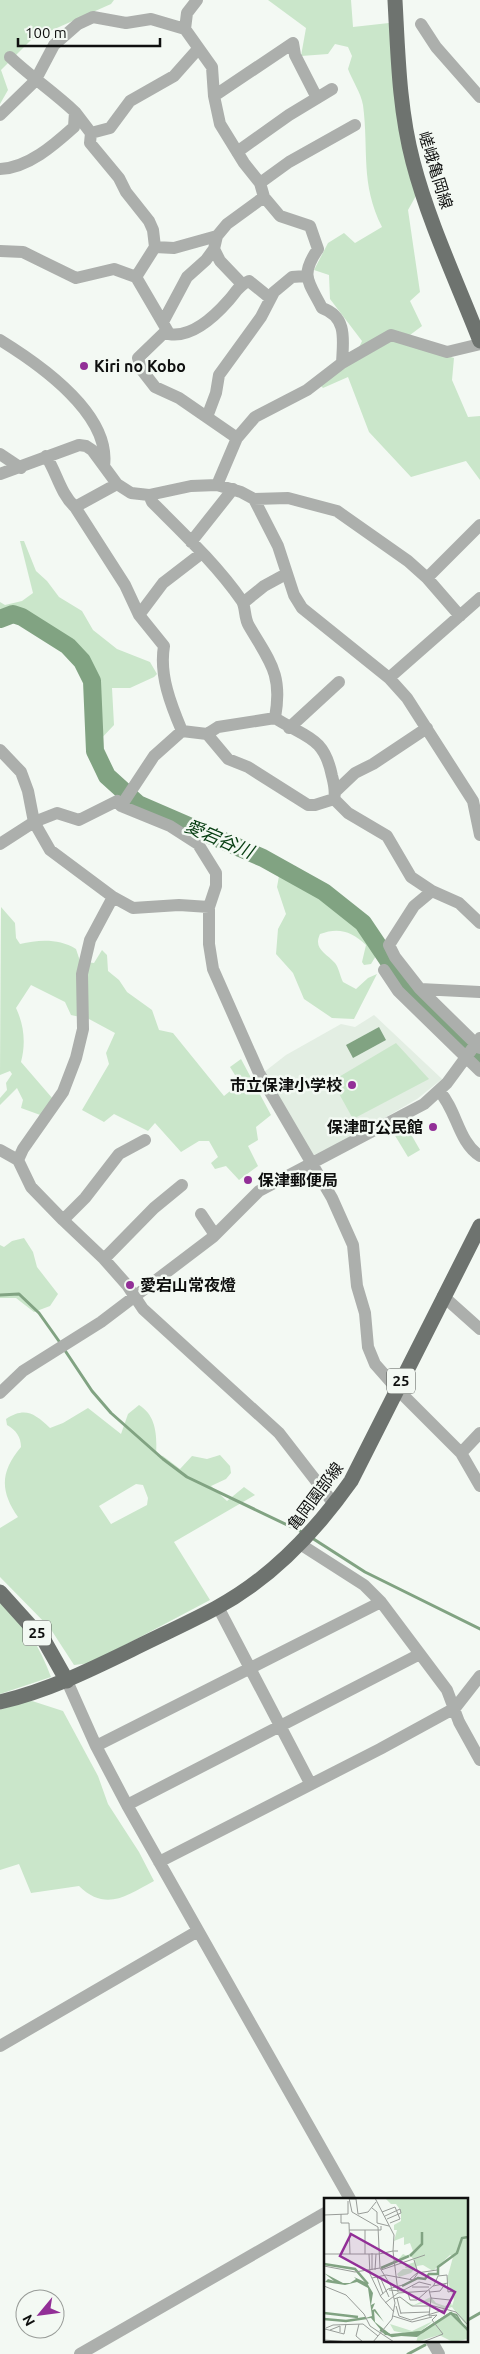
<svg xmlns="http://www.w3.org/2000/svg" width="480" height="2354" font-family="Ubuntu,'Noto Sans JP',sans-serif">
<style>
.built{fill:#e3eee3}
.green{fill:#cae6ca;fill-rule:evenodd}
.water{fill:#81a382}
.lines{fill:none;stroke-linecap:round;stroke-linejoin:round}
.stream{stroke:#81a382;stroke-width:3}
.river{stroke:#81a382;stroke-width:18}
.minor{stroke:#acafac;stroke-width:12}
.major{stroke:#6e736f;stroke-width:15}
.poi-dot{fill:#922f97;stroke:#f3f9f3;stroke-width:2}
.labels{text-anchor:middle;stroke-width:5;stroke-linejoin:round;paint-order:stroke}
.shield{fill:#f3f9f3;stroke:#535653;stroke-width:1}
.shield-label{font-size:15px;font-weight:bold;fill:#0f100f}
.street-label{font-size:16px;fill:#0f100f;stroke:#f3f9f3}
.poi-label{font-size:16px;font-weight:bold;fill:#0f100f;stroke:#f3f9f3;text-anchor:start}
.water-label{font-size:18px;font-style:italic;fill:#053c10;stroke:#f3f9f3}
.inset-river{fill:none;stroke:#81a382;stroke-width:2.5}
.inset-road{fill:none;stroke:#989c98;stroke-width:1}
.view{fill:#922f97;fill-opacity:0.15;stroke:#922f97;stroke-width:2.5}
.inset-edge{fill:none;stroke:#0f100f;stroke-width:2.5}
</style>
<rect width="100%" height="100%" fill="#f3f9f3"/>
<path class="built" d="M374,1015L442,1079L417,1099L357,1134L310,1157L263,1073L286,1055L341,1024L355,1027Z"/>
<path class="green" d="M0,0H114L111,4L32,39L1,70L8,90L0,104Z
M268,0H351L353,27L389,23L417,194L408,210L420,292L410,301L422,326L402,341L454,358L452,380L468,417L480,416V480L466,461L411,477L369,432L348,377L323,388L319,384L352,362L362,341L330,299L329,275L314,270L328,243L344,233L355,243L382,227C360,183 369,151 363,105C361,93 352,80 348,69L352,56L348,47L335,44L328,54L301,56L306,28Z
M20,541H24L36,571L47,581L59,597L82,611L93,630L117,649L150,662L157,674L154,677L130,688H112L114,725L97,743L91,742L88,738L92,721L87,701L90,694L86,677L94,671L93,667C68,646 35,608 0,613V602L5,605L22,601L33,593Z
M279,876L343,911L368,936L379,951L371,964L364,965L362,962L366,945C352,931 338,927 320,934C313,949 326,953 335,963C339,968 340,976 343,982L356,989L368,978L377,974L354,1019L332,1018L304,999L293,973L276,954L278,929L286,914L277,887Z
M1,907L15,923L16,938L20,944C38,940 58,938 76,949L80,961L94,963L102,950L107,955L108,971L119,980L127,992L152,1010L159,1030L173,1033L224,1096L240,1083L230,1067L241,1059L271,1115L256,1127L258,1140L248,1146L258,1166L239,1180L226,1166L215,1169L211,1163L218,1157L209,1141H199L181,1152L155,1123L148,1131L114,1114L104,1122L82,1110L109,1064L106,1053L115,1033L89,1019L71,1015L65,1002L31,985L16,1008C24,1025 26,1043 21,1062L53,1099L43,1116L21,1108L23,1100L17,1088L0,1105V1098L7,1090L6,1083L12,1074L10,1071L0,1075Z
M396,1043L429,1079L353,1119L332,1081Z
M404,1122L420,1150L408,1157L391,1129Z
M24,1238L33,1252L37,1267L58,1294L50,1306L34,1312L16,1298H0V1245L4,1247L12,1241Z
M139,1405C157,1416 157,1437 156,1455L163,1456L180,1469L192,1456L207,1459L220,1455L230,1466L231,1473L226,1479L211,1486L227,1501L244,1487L255,1495L174,1542L210,1600L91,1663L74,1665L50,1628L0,1577V1528L18,1517C0,1491 0,1472 21,1447C21,1437 16,1430 7,1425L6,1419C25,1407 34,1413 50,1428L63,1423L88,1408L121,1434L128,1414ZM136,1484L143,1485L148,1498L147,1505L111,1524L99,1506Z
M0,1601C25,1622 40,1647 51,1677L0,1694Z
M29,1700L63,1711L98,1776L108,1804L139,1852L154,1881C126,1896 106,1912 79,1886L31,1893L19,1864L0,1870V1710Z"/>
<path class="water" d="M379,1027L386,1040L353,1058L346,1045Z"/>
<g class="lines">
<path class="stream" d="M0,1295L19,1294L39,1313L61,1344
M64,1349L92,1391L111,1413L163,1459L187,1477L304,1533
M312,1538L365,1572L480,1629
M466,2321L480,2313
M408,2354L425,2345"/>
<path class="river" d="M0,619L13,614L22,617L68,646L82,661L92,681L95,751L107,776L138,804L263,858L324,892L363,923L406,987L480,1060"/>
<path class="minor" d="M197,0L187,13L185,29L212,67L214,96L220,124L244,163L260,183L264,197L280,216L310,226L318,249C299,276 309,282 322,308C348,317 343,341 342,363L307,390L255,417L237,438L217,485
M421,24L436,47L480,97
M214,96L293,43L295,55L317,98
M75,112L91,133L110,128L130,101L174,76L198,49
M0,115L35,81L54,45L78,24L93,17L126,23L151,19L185,29
M91,133L90,143L119,178L126,192L149,221L153,230L155,247L136,277
M237,152L289,115L332,89
M0,169C28,168 54,145 74,127L75,112C54,92 31,77 10,57
M260,183L289,162L355,125
M155,247L174,248L217,236
M214,249L220,261L242,284
M0,251L23,252L76,278L114,269L136,277L167,330L138,358L141,369L155,387L179,398L237,438
M163,322L187,277L206,260L214,249L217,236L227,224L264,197
M167,330L169,334C192,338 215,316 229,300C236,292 239,285 249,281L270,298
M0,340C39,364 111,414 104,466
M342,363L391,335L447,352L480,344
M207,417L216,393L219,375L261,317L274,292L292,277L306,276
M0,454L21,468
M46,456C57,473 60,493 75,507
M0,474L79,445L86,446L92,450L117,484L131,493L149,495L191,486L217,485L241,492L254,499L278,546L294,595L302,608L389,678L407,698L473,801L480,835
M117,484L75,507L125,585L139,615L164,646C159,675 171,705 182,731
M149,495L152,502C183,533 217,565 242,601C246,608 244,618 249,626C270,662 283,674 275,718C306,738 324,736 332,776C334,784 336,791 334,799
M254,499L288,498L337,511L408,561L427,578L460,616
M191,542L233,489
M427,578L480,525
M243,603L264,586L286,574
M139,615L163,583L202,553
M389,678L480,598
M289,728L339,682
M207,734L218,727L275,718
M0,750L21,772L28,791L34,822L50,850L113,897L133,908L179,905L209,907
M335,792L355,773L373,764L427,728
M334,799L348,813L387,836L411,877L432,891L459,903L480,923
M121,806L154,756L182,731L207,734L228,759L248,767L308,805H315L334,799
M0,844L34,822L57,813L79,820L117,801L121,806L170,826L198,844L216,873V886L209,907V944L213,969L259,1073L332,1198L353,1245L357,1286L365,1313L368,1347L375,1364L397,1389L461,1453L480,1486
M432,891L414,906L389,945L395,957L420,989L480,992
M384,970L398,991L480,1071
M420,989L480,1048
M439,1091C457,1110 458,1142 480,1156
M0,1150L18,1160L31,1187L63,1220L104,1259L127,1285L143,1309L279,1433L334,1504
M18,1160L23,1149L63,1092L76,1058L83,1029L82,974L90,940L113,897
M201,1214L215,1235
M63,1220L85,1198L119,1154L145,1140
M104,1259L154,1208L182,1185
M443,1296L480,1329
M0,1393L23,1371L101,1322L213,1237L259,1191L424,1104L447,1083L480,1038
M461,1453L480,1433
M300,1544L364,1585L381,1602L447,1690L459,1722L480,1760
M218,1607L310,1783
M67,1681L96,1746L127,1805L350,2199
M96,1746L381,1602
M127,1805L420,1654
M159,1862L380,1749L455,1708L480,1676
M0,2046L198,1931
M431,2340L439,2354
M80,2354L325,2213"/>
<path class="major" d="M395,0C398,55 399,109 413,162C429,223 457,282 480,341
M0,1592L45,1642L67,1681
M0,1702C47,1691 88,1671 131,1650C159,1636 188,1623 216,1608C272,1578 315,1532 351,1481L480,1226"/>
</g>
<g class="poi-dot">
<circle cx="84" cy="366" r="5"/>
<circle cx="352" cy="1085" r="5"/>
<circle cx="433" cy="1127" r="5"/>
<circle cx="248" cy="1180" r="5"/>
<circle cx="130" cy="1285" r="5"/>
</g>
<g class="labels">
<g class="shield">
<rect x="387" y="1368.5" width="28" height="25" rx="4"/>
<rect x="23" y="1620.5" width="28" height="25" rx="4"/>
</g>
<g class="shield-label">
<text x="401" y="1386">25</text>
<text x="37" y="1638">25</text>
</g>
<g class="street-label">
<text transform="translate(436 170) rotate(73)" y="6">嵯峨亀岡線</text>
<text transform="translate(315 1496) rotate(-53)" y="6">亀岡園部線</text>
</g>
<g class="poi-label">
<text x="94" y="372">Kiri no Kobo</text>
<text x="342" y="1091" text-anchor="end">市立保津小学校</text>
<text x="423" y="1133" text-anchor="end">保津町公民館</text>
<text x="258" y="1186">保津郵便局</text>
<text x="140" y="1291">愛宕山常夜燈</text>
</g>
<g class="water-label">
<text transform="translate(219 839) rotate(23)" y="6">愛宕谷川</text>
</g>
</g>
<g transform="translate(324 2198)">
<rect width="144" height="144" fill="#f3f9f3"/>
<path d="M61,0H144V130L128,109L121,111L106,104L87,108L81,104L90,107L107,99L112,105L121,108L127,105L128,108L130,102L123,81L129,59L126,57L109,73L99,67L93,68L87,75L75,79L73,76L79,71H87L81,70L82,67L91,64L87,58L72,64L79,56L83,58L89,53L86,45L80,47V39L70,43L73,32H70V27L77,23V13L72,6H67ZM127,116L144,134V141L129,144L115,137L92,144L94,138ZM109,123L97,133L79,135L70,133L66,126L88,133Z" fill="#cae6ca"/>
<path d="M0,75L19,85H26L32,81L30,79L43,85L49,95L47,107L51,105L48,112L51,111L60,124L50,113L51,124L66,136L97,133L126,114L133,116L144,134L132,118L126,115L93,139L61,137L47,120L38,121L48,118L44,90L33,84L21,87L1,84L4,81L10,83Z" fill="#81a382"/>
<path class="inset-river" d="M86,58L98,46V34M0,66L31,71L44,86M57,70L85,58M78,88L94,80L101,81L105,76H114V69L133,55L138,40L144,39M0,115L34,119M0,121L22,123L42,120M56,132L68,138L98,134L127,115L144,132"/>
<path class="inset-road" d="M25,0L28,14L54,29L56,70L67,88L71,105L68,121L49,144M51,0L70,37L69,53L55,56M25,1H32L34,16L44,14L52,4M48,10L53,14V25L65,28M58,14L71,9L76,21L66,25M17,16V25H25L26,56M0,17L24,16V3M61,18L76,11L77,15L63,21M25,32H57V28M41,32V56M74,53H69L74,94M0,56H55M45,56L46,76L57,99L70,114M0,68L31,74L56,70M48,72V55M51,72L52,56M57,72L101,57M53,79L59,96M56,79L65,99M48,80L62,77L89,82L94,75L90,62M86,81L93,75L113,72M0,88L22,97L40,116L46,128L70,144M109,88L124,85M88,89H105M65,92L78,93L95,84L107,87M105,92L107,100L126,102V106M106,94L116,93L122,85M84,95L86,102H93L110,87L114,78L123,77L124,94L129,93M56,98L64,91L79,87M73,100L77,116M70,101L76,99L88,108H110L132,114L144,127M61,105L74,95L103,93M72,108L75,118L87,122L120,112M77,115L105,114M69,118L88,124L108,119M35,126L32,138L39,144M2,130L9,127L39,126L54,138M1,131L20,136L22,126M6,132L16,128V134M0,142L26,144M99,144L119,136L108,122L113,117L105,118L107,100"/>
<path class="view" d="M27,36L131,94L120,115L16,58Z"/>
<rect width="144" height="144" class="inset-edge"/>
</g>
<g transform="translate(40 2314) rotate(241)"><circle r="24" fill="#f3f9f3" stroke="#989c98"/>
<path d="M0-4L9 19L0 12L-9 19Z" fill="#922f97"/>
<text y="-8" font-size="14" font-weight="bold" text-anchor="middle" fill="#0f100f">N</text>
</g>
<path d="M18 38v8h142v-8" fill="none" stroke="#0f100f" stroke-width="2.5"/>
<text x="25" y="38" font-size="15" fill="#0f100f" stroke="#f3f9f3" stroke-width="4" paint-order="stroke">100 m</text>
</svg>
